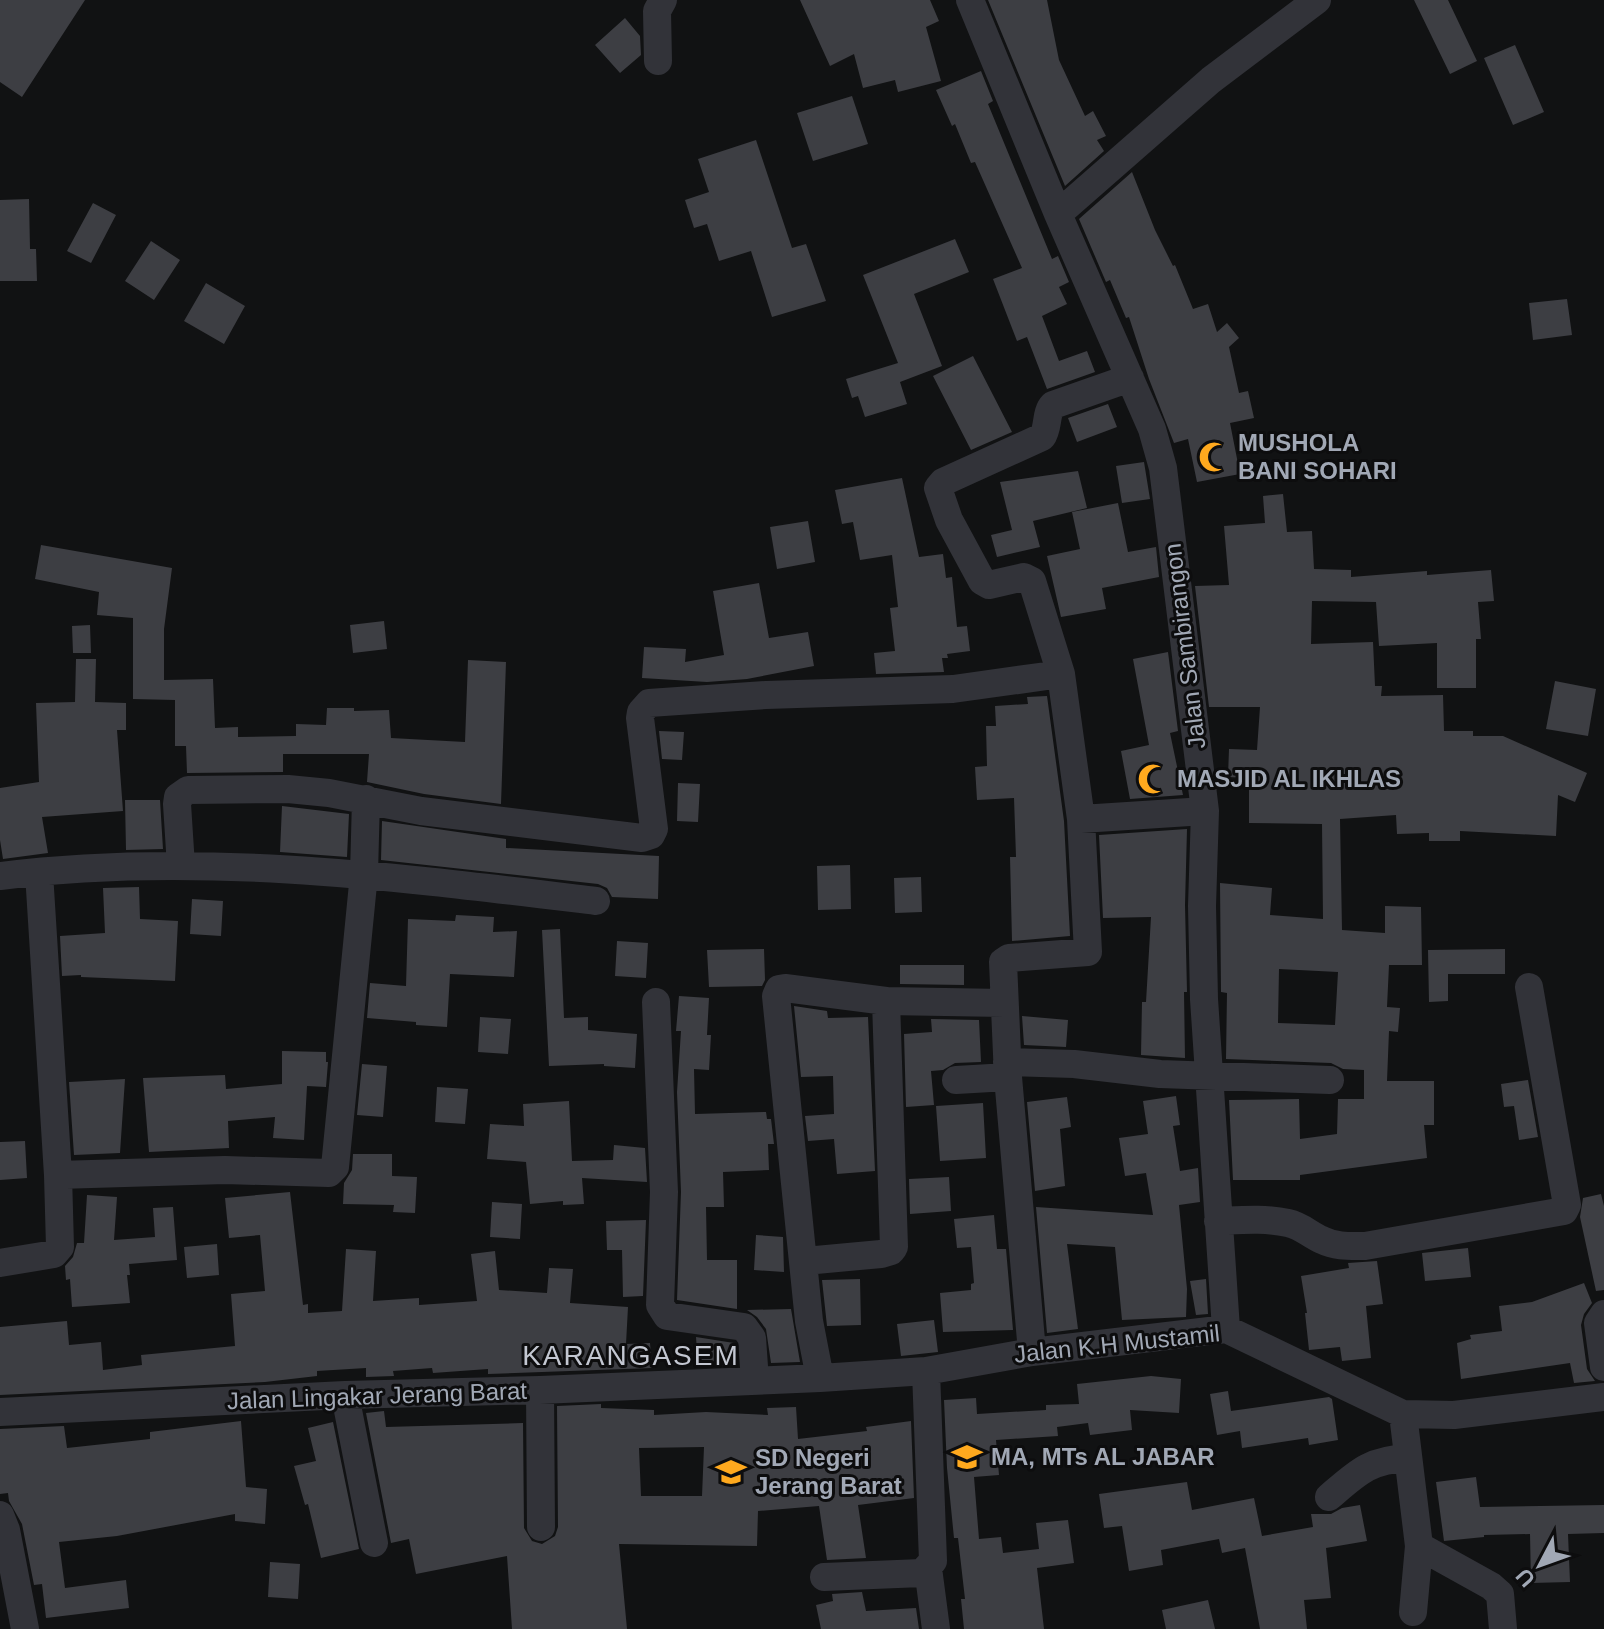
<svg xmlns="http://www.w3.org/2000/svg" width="1604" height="1629" font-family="Helvetica,sans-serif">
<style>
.building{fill:#3d3e43;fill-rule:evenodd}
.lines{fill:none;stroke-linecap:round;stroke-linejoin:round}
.minor{stroke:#323339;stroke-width:28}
.labels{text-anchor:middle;stroke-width:6;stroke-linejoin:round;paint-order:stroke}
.poi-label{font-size:24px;font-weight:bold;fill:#a1a8b5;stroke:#0d0d0e;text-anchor:start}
.street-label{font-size:24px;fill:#a1a8b5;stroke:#0d0d0e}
.quarter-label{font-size:28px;letter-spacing:2px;fill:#c3c7d1;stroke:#0d0d0e}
</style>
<rect width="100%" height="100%" fill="#111213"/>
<path class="building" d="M0,0H85L22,97L0,82Z
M800,0H930L939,21L926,27L941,81L898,92L895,80L863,88L854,54L830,66Z
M988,0H1047L1059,60L1085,116L1093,111L1106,136L1097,140L1104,151L1065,186Z
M1414,0H1448L1477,61L1450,74Z
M625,18L640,36L641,55L620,73L595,45Z
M1515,45L1544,112L1513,125L1484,58Z
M981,71L993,101L988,104L1052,259L1058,256L1069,282L1059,287L1067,304L1042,316L1059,361L1087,351L1095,372L1047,389L1027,337L1017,341L993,279L1022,268L975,162L971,163L955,124L952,126L936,90Z
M852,96L868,144L813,161L797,113Z
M756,140L792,248L806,244L826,301L772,317L751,251L719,261L707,224L694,228L685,200L709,192L698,159Z
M1132,172L1155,230L1173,266L1175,265L1193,309L1208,304L1217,332L1227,323L1239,338L1229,347L1239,393L1248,391L1254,418L1230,423L1240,474L1197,482L1188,439L1174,443L1149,379L1129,317L1126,318L1110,280L1106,282L1079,219Z
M29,199L30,249H36L37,281H0V200Z
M93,203L116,215L91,263L67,251Z
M955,239L969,272L914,294L942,366L900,382L907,404L865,417L858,396L852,398L846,379L898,363L863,275Z
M151,241L180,260L154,300L125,281Z
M206,283L245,306L224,344L184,321Z
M1567,299L1572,335L1533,340L1529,303Z
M973,356L1012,432L971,450L933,376Z
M1108,404L1117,427L1077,442L1068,418Z
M1144,462L1150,499L1122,503L1116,466Z
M1078,471L1087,508L1033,521L1040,547L997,557L991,535L1012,530L1000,482Z
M902,478L919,557L943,554L946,578L952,577L957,627L967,626L970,651L947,654L948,658H942L944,672L876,674L874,653L895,651L890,608L898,607L892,555L860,560L853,522L842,524L835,490Z
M1283,494L1287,532L1312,531L1314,569L1351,570V577L1427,571V575L1491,570L1494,601L1478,602L1481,639H1476V688H1437V643L1379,646L1376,602L1312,601L1311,644L1373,642L1375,686H1382L1381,696L1443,695L1444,731H1473V736H1503L1587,773L1575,802L1558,795L1556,836L1460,831V841H1429V833L1397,834L1396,815L1340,819L1342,930L1385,933V906L1421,907L1422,965H1389L1387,1007L1400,1008L1398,1032L1389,1031L1387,1081H1434V1125H1424L1427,1158L1300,1175V1180H1233L1229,1100L1299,1099L1300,1139L1337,1134L1338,1099H1364V1070L1343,1069L1331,1063L1226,1059L1227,993L1221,992L1220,883L1272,888L1270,915L1323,919L1322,824L1249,823V778L1228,777L1229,749L1257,750L1260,707H1209L1195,586L1229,585L1224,526L1265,523L1263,496ZM1279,969L1338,972L1335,1025L1278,1023Z
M1118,503L1128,552L1156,547L1159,577L1102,588L1106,609L1061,617L1047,556L1080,549L1072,512Z
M808,521L815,562L777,569L770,527Z
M41,545L172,568L164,629V680L213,679L215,728L238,727V737L296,736V724L326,725L327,708H354V711L389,710L391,738L465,742L468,660L506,662L501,804L424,794L367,782L369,754H283V772L187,773L186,746H175V700L133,699V618L97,615L99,592L35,579Z
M759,583L769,638L808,632L814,666L747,679L707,682L642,678L644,647L686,649L685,662L724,655L713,591Z
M384,621L387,649L353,653L350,625Z
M90,625L91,653H73L72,626Z
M1168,652L1178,731L1170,733L1183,795L1130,799L1121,751L1149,745L1133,659Z
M76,659H96L95,702L126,703V730H117L123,811L42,817L48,853L3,859L0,840V788L39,782L36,703L75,702Z
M1555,681L1596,689L1588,736L1546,729Z
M1047,696L1064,821L1070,936L1012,941L1010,857H1016L1014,798L977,800L975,767L987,766L986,726H996L995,706L1028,704L1027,697Z
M659,731L684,732L682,760L662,759Z
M678,783L700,784L698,822L677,821Z
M125,800H160L163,849L126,850Z
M282,806L349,814L347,857L280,852Z
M382,821L506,839V848L659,856L658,899L612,897L607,888L598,884L381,860Z
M1187,829L1185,905L1187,992H1184L1185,1058L1141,1055L1142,1002H1146L1151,917L1103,918L1099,835Z
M850,865L851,909L818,910L817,866Z
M921,877L922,912L895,913L894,878Z
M139,887L140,919L178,921L175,981L81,977V975L62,976L60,936L105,933L103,888Z
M192,899L223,901L221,936L190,934Z
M456,915L494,917L493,932L517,931L514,977L450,974L447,1027L416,1025V1022L367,1018L370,983L406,986L408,919L455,921Z
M560,929L564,1018L588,1017V1030L637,1034L635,1068L604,1066V1064L549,1066L542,930Z
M617,941L648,943L646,978L615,976Z
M764,949L765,980L762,986L709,987L707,950Z
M1505,949V974H1448V1001L1429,1002L1428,950Z
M900,965H964V985L900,984Z
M679,996L709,998L707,1035H711L709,1070L694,1069L695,1114L766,1112L767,1119H771L774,1144H768L769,1170L723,1172L724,1207H706L707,1260H737V1309L677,1300L681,1192L677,1092L681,1031H676Z
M794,1006L827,1011L828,1018L868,1017L875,1171L837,1174L834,1139L808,1141L805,1116L834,1114L833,1076L801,1077Z
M1022,1016L1068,1020L1066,1047L1024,1045Z
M480,1017L511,1019L508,1054L478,1052Z
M931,1019L979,1020L981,1062L955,1063L943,1070L931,1071L934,1105L906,1107L904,1034L932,1032Z
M282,1051L326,1052V1062H328L326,1087L307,1086L304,1140L273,1138L275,1117L228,1121L229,1148L149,1152L143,1078L225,1075L226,1089L282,1084Z
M362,1064L387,1066L383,1117L357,1115Z
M125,1079L120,1153L74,1155L69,1082Z
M1528,1080L1538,1137L1519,1140L1514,1106L1504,1107L1501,1084Z
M437,1087L468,1089L465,1124L435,1122Z
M1176,1096L1180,1125L1173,1126L1180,1171L1198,1168L1200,1202L1179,1205L1187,1289L1186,1317L1122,1320L1115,1247L1067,1244L1078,1329L1047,1333L1036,1207L1153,1215L1146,1173L1125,1176L1119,1138L1148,1134L1143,1101Z
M1067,1097L1071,1127L1060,1129L1065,1186L1035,1191L1027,1102Z
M569,1101L572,1161L613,1160L614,1145L645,1148L647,1182L582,1178L584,1204L563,1205V1201L530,1204L526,1162L487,1159L490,1124L524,1126L523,1104Z
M983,1103L986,1158L940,1161L936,1106Z
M25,1141L27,1178L0,1180V1142Z
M353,1154H392V1176L417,1177L415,1213L393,1212L394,1205L343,1204L344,1183L352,1170Z
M949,1177L951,1211L910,1214L909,1179Z
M290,1192L303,1305L308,1304V1313L342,1311L346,1249L376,1251L373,1301L419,1298V1305L477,1301L471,1254L495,1251L499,1290L547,1293L549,1268L573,1269L570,1303L628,1307L626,1344L650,1343L652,1368L488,1374V1369L433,1373L432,1368L393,1371L394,1376L366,1377V1368L317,1371V1376L265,1382L0,1395V1327L67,1321L69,1345L101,1342L103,1370L142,1365L141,1355L235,1346L231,1294L265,1291L260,1235L229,1238L225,1198Z
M1601,1194L1604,1206V1290L1596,1291L1580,1217L1583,1198Z
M87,1195L117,1197L114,1240L155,1237L153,1208L173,1207L177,1260L129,1264L130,1275H127L130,1303L72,1307L70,1279L66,1280L65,1266L73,1257L77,1243H84Z
M492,1202L522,1204L520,1239L490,1237Z
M994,1215L997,1249H1006L1013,1330L943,1332L940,1293L971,1290V1284L974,1283L971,1247L957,1248L954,1219Z
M646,1220L643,1296L623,1297L622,1250H607L606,1221Z
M756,1235L783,1237L784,1272L754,1270Z
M217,1244L219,1275L187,1278L184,1247Z
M1468,1248L1471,1277L1425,1281L1422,1253Z
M1377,1261L1383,1304L1366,1306L1371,1358L1342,1361L1340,1347L1309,1350L1305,1313H1307L1301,1276L1349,1268L1348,1263Z
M860,1279L861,1325L827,1326L822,1280Z
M1206,1279L1208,1314L1196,1315L1190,1281Z
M1584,1283L1592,1303L1584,1314L1581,1325L1587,1369L1595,1381L1574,1383L1570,1363L1461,1379L1457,1343L1471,1339L1470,1335L1502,1331L1499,1306L1532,1302Z
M791,1309L800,1362L771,1363L766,1329L757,1317L747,1310Z
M934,1320L938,1352L901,1356L897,1324Z
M696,1337L734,1343L737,1365L698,1366Z
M1151,1376L1181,1379L1179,1413L1130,1410L1132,1430L1090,1435L1088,1423L1057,1427L1058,1436L996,1440L999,1475L974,1477L979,1539L1001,1537L1003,1553L1039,1549L1036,1523L1068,1520L1074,1563L1037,1568L1044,1629H964L961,1599H965L958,1538H954L947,1468L944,1400L976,1398L977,1414L1046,1410V1405L1079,1404L1077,1384Z
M1228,1391L1231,1411L1329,1397L1332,1399L1338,1440L1309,1445L1308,1438L1242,1448L1240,1431L1217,1435L1210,1394Z
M601,1404V1408L654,1410V1415L706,1412L768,1415L767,1408L796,1407L798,1439L867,1431L866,1427L911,1421L914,1498L858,1505L866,1558L827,1560L819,1506L758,1511L757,1546L619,1544L627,1629H512L507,1556L416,1574L409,1539L391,1543L366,1413L384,1411L386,1427L523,1423L524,1528L532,1541L542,1544L555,1536L558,1527L557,1406ZM704,1447L702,1496H641L639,1448Z
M241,1421L246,1487L267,1489L265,1524L235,1521V1514L117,1536L59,1542L65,1588L126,1580L129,1608L46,1618L42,1584L34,1585L22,1524L9,1501L8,1493L0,1494V1429L64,1426L67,1448L150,1439V1432Z
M333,1422L359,1549L321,1558L308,1504L305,1505L294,1466L316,1461L308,1428Z
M1476,1477L1480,1507L1604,1505V1533L1568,1534L1570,1582L1531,1583L1530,1534L1484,1535V1537L1444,1541L1436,1482Z
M1187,1482L1192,1510L1254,1498L1262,1536L1313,1527L1311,1514H1331L1342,1508L1360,1505L1367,1541L1326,1548L1331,1598L1304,1600L1307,1629H1260L1245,1548L1222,1553L1219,1539L1161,1550L1163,1565L1129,1571L1122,1526L1104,1528L1099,1494Z
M270,1562L300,1564L298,1599L268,1597Z
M862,1592L866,1611L916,1608L919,1629H821L816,1605L833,1601L832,1594Z
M1208,1600L1215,1629H1166L1162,1610Z"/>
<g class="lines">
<path class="minor" d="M970,0L1058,214L1152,429L1163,468L1205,811L1202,906L1204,999L1226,1329
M658,61L657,11L663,0
M1058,214L1211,80L1317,0
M1061,674L1032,581L1024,577L989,585L982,581L949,520L938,488L943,482L1042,437C1049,428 1045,413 1053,405L1130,378
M181,866L177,804L178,797L188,790L288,789L329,793L421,811L642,838L651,835L654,829L640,718L641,712L649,703L766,695L953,689L1061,674L1081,819L1205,811
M0,876C199,851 398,877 596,901
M656,1002L664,1192L660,1305L667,1316L744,1327L752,1338L755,1381
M1007,1062L1074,1064L1160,1074L1330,1080
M956,1080L1008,1077
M58,1175L225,1170L329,1173L335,1167L364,874L366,799
M1218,1221C1242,1220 1265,1218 1288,1223C1302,1226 1310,1235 1322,1240C1336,1247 1350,1246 1365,1246L1564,1211L1567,1205L1529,987
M805,1261L881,1254L891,1251L894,1247L886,1001L1004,1003
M0,1263L54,1254L60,1247L58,1175L39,873
M1604,1314L1598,1323L1604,1367
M1032,1352L1008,1077L1003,962L1009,958L1088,952L1081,819
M820,1378L809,1321L776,996L779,989L785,988L886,1001
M540,1390L541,1527
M345,1395L374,1543
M0,1412L345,1395L540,1390L820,1378L926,1371L1032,1352L1226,1329L1403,1414L1454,1415L1604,1397
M1403,1414L1419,1546L1491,1586L1500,1594L1503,1629
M1329,1497C1358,1472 1369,1460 1408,1458
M0,1515L6,1530L25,1629
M928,1568L936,1629
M824,1577L922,1573L933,1561L926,1371
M1413,1612L1419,1546"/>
</g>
<defs>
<g id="mosque-bare" transform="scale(2.4)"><path d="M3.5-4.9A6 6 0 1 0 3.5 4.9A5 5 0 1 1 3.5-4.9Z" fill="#ffa91e" stroke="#0d0d0e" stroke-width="2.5" paint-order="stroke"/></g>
<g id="school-bare" transform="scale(2.4)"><path d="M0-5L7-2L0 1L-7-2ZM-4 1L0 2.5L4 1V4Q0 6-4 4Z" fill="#ffa91e" stroke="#0d0d0e" stroke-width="2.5" paint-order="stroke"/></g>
</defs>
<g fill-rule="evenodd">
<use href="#mosque-bare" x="1214" y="457"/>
<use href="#mosque-bare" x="1153" y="779"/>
<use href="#school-bare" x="967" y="1457"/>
<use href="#school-bare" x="731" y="1472"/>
</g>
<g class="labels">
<g class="poi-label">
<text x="1238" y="451">MUSHOLA<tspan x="1238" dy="28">BANI SOHARI</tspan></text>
<text x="1177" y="787">MASJID AL IKHLAS</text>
<text x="991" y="1465">MA, MTs AL JABAR</text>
<text x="755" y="1466">SD Negeri<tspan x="755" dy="28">Jerang Barat</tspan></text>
</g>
<g class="street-label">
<text transform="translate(1185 646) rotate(-97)" y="8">Jalan Sambirangon</text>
<text transform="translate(1117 1344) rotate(-6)" y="8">Jalan K.H Mustamil</text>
<text transform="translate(377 1396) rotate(-2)" y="8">Jalan Lingakar Jerang Barat</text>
</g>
<g class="quarter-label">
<text x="631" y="1365">KARANGASEM</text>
</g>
</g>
<g transform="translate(1540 1565) rotate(229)" stroke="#0d0d0e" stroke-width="6" paint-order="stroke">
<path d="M0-6L14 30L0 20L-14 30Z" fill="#a1a8b5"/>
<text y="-12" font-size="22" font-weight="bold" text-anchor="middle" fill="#a1a8b5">U</text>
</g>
</svg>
